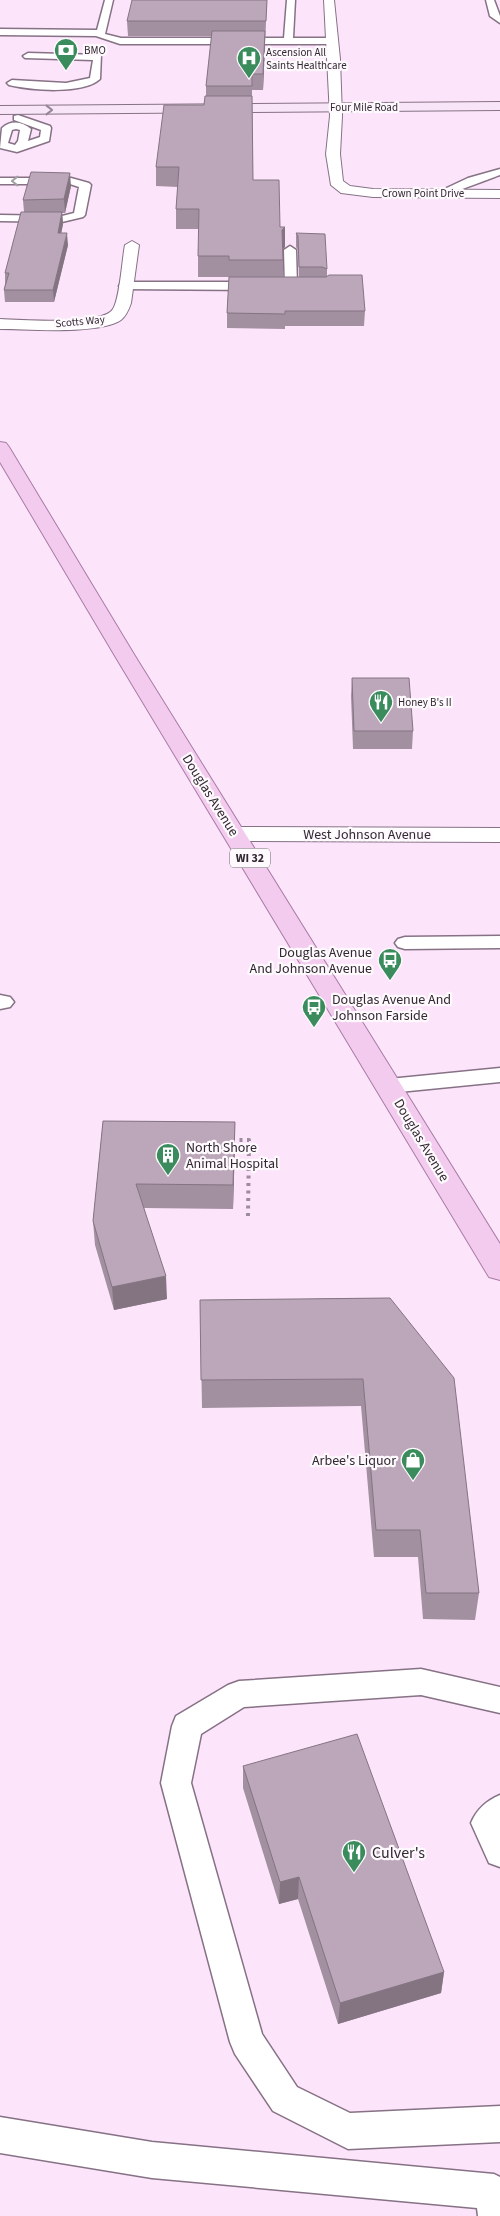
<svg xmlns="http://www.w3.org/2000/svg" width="500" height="2216" font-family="'Source Sans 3',sans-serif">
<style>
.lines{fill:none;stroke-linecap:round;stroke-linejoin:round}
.service-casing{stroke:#867185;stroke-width:3}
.minor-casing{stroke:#867185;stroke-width:2}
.secondary-casing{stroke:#867185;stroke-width:2}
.primary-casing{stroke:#a97ca5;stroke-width:2}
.path{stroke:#9d8d9c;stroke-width:4;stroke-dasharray:3 4.5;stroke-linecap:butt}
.service{fill:#fff;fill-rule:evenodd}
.minor{fill:#fff;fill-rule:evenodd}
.secondary{fill:#f8e5f7;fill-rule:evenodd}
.primary{fill:#f2cbef;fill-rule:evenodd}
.wall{fill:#a28fa0}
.shaded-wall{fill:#847482}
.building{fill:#bca6ba;stroke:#847482}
.oneway{stroke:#948794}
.oneway2{stroke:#a29fa2}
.labels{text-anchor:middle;stroke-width:4.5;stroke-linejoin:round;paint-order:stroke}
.far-poi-label{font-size:11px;fill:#312931;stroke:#fef9fd;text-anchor:start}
.far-street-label{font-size:11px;fill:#312931;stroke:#fef9fd}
.shield{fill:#fef9fd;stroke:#6e676e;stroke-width:1}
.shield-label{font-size:12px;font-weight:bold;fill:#312931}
.street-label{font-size:14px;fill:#312931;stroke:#fef9fd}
.poi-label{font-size:14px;fill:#312931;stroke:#fef9fd;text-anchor:end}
.near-poi-label{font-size:16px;fill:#312931;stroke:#fef9fd;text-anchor:start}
</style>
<rect width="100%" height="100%" fill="#fce5fa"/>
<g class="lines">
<g class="service-casing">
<path id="service" d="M105,0H113L105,34L121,38H284L287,0H295L293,38H332L337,41L332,44H120L96,36L0,35V29L97,30Z
M486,0H494L500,16V23L490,16Z
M28,53L101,55L100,79C83,95 30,90 9,85L7,83L12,80L66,83L90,78L93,60L25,58L23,56Z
M18,115L50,126L51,128L49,141L17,152L0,148L2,128C11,120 22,121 31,129L28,141L40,137L41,130L14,120V116ZM16,129L20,130L18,141L15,145L8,143L12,130Z
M500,169V175C489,179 444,197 438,195L436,193L468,178Z
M0,178H71L89,183L91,185L85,215L83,217L62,222L0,221V215L62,216L74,213L79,187L70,184H0Z
M290,246L296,250L297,286L291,290L285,286L284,250Z
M125,282H259L265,286L259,290L121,289L119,286L121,283Z
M500,936V948L405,949L398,947L395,943L398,939L405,937Z
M0,995L10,997L14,1002L10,1007L0,1009Z
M500,1068V1082L389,1093L381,1091L378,1086L381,1081L389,1079Z
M421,1669L500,1687V1713L421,1695L244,1707L201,1734L191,1783L262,2034L297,2087L350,2113L500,2106V2142L348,2149L273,2111L235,2054L230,2042L161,1783L172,1726L176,1716L228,1685L239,1681Z
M500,1795V1867L489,1863L471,1823C477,1809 486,1801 500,1795Z
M0,2117L152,2142L494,2174L500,2177V2216H478L477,2208L152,2178L0,2153Z"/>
</g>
<g class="minor-casing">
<path id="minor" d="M324,0H334L340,59L342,116L340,154L343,181L350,186L373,189L500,190V198L373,197L341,193L331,185L326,154L330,116Z
M132,241L139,245L131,303C129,309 126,316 121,320C99,335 27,329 0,329V319C20,320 103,326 113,309C120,298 122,260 125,245Z
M235,827L500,828V842L235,841L227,839L223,834L227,829Z"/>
</g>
<g class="secondary-casing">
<path id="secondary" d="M500,102V110L0,114V106Z"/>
</g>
<g class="primary-casing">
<path id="primary" d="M0,442L6,443L9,447L135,656L500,1244V1280L489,1277L115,656L0,462Z"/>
</g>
<path class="path" d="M232,1140H249L248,1216"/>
<use href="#service" class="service"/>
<use href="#minor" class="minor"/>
<use href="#secondary" class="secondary"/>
<use href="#primary" class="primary"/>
</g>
<path class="wall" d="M267,0L263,90H252L253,180L280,227H285V247L283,249V277H299L298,250L296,247V233L327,269V277L365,311L364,326H285V329L227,328V313L229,277H198V256L199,229H176V209L178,187L156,186V167L204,105L206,96V86L212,36H128L127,21Z
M71,186L65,213H62L63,224L61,233L68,245L54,302H5L4,290L5,284V273L24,212L23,200Z
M352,678L413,731L412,749H353L351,696Z
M103,1121L235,1122L233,1209L144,1208L167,1299L114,1310L95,1245L93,1221Z
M390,1298L479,1593L475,1620L423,1619L418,1557H374L361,1406L202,1408L200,1300Z
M243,1766L444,1972L441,1993L338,2024L298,1899L279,1904L243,1788Z"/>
<path class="shaded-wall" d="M265,31V46L263,90V74Z
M70,173L71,186L65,213L64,199Z
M62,212L63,224L59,245L58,233Z
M285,227V247L282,250V230Z
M67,233L68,245L54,302L53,290Z
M235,1122V1145L233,1209V1185Z
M166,1276L167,1299L114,1310L112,1287Z
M299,1877L298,1899L279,1904L280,1882Z
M444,1972L441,1993L338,2024L340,2003Z"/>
<path class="building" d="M132,0H267L266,21H127Z
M212,31H265L263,74H252V86H206Z
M205,96H252L253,180H279L280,227H285L282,230L283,260H229V256H198L199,209H176L179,167H156L164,105H204Z
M31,172L70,173L64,199L23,200Z
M21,212H62L58,233H67L53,290H4L9,273H5Z
M296,233L325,234L327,269L322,267H299L298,236Z
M329,275H362L365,311H285V314L227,313L229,277H326Z
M352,678H409L413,731H354Z
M103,1121L235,1122L233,1185L136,1184L166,1276L112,1287L93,1221Z
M390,1298L454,1378L479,1593H426L420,1530H376L363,1379L201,1380L200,1300Z
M357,1734L444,1972L340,2003L299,1877L280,1882L243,1766Z"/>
<defs><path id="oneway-chevron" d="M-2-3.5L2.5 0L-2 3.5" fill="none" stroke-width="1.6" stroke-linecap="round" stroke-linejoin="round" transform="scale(1.25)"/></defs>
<use class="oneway" href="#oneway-chevron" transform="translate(49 110)"/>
<use class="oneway2" href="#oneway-chevron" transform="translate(15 181) rotate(180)"/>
<defs>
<g id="bank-pin" transform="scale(1.25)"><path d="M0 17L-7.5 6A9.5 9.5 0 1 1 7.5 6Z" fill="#3a8c5d" stroke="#fef9fd"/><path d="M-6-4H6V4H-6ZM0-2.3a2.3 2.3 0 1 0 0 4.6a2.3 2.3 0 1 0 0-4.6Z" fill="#fff"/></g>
<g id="hospital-pin" transform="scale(1.25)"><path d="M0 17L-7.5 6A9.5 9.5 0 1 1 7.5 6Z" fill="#3a8c5d" stroke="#fef9fd"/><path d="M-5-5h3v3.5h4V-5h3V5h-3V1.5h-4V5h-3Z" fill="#fff"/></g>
<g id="restaurant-pin" transform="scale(1.25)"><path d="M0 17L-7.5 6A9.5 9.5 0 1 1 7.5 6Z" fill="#3a8c5d" stroke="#fef9fd"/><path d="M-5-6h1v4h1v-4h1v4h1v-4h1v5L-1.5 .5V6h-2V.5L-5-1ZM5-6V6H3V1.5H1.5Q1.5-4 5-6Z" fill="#fff"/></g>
<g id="bus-pin" transform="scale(1.25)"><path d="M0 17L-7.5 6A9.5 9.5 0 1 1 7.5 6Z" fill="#3a8c5d" stroke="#fef9fd"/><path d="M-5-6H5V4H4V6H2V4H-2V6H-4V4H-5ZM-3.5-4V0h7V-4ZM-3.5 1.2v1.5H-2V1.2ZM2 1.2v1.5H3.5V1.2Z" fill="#fff"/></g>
<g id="building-pin" transform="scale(1.25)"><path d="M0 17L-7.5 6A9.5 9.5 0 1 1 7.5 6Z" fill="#3a8c5d" stroke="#fef9fd"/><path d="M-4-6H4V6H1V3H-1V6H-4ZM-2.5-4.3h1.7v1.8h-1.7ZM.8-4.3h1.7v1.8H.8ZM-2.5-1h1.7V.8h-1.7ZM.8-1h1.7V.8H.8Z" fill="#fff"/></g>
<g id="shop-pin" transform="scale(1.25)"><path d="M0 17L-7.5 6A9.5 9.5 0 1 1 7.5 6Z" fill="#3a8c5d" stroke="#fef9fd"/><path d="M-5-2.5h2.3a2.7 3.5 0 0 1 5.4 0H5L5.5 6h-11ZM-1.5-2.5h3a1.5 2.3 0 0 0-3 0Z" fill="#fff"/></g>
</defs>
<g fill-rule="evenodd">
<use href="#bank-pin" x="66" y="50"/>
<use href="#hospital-pin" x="249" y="58"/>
<use href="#restaurant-pin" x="381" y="702"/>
<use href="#bus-pin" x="390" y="960"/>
<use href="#bus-pin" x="314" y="1007"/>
<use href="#building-pin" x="168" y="1155"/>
<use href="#shop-pin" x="413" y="1460"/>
<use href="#restaurant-pin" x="354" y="1852"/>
</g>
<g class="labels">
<g class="far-poi-label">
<text x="84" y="54">BMO</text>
<text x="266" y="56">Ascension All<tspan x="266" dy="13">Saints Healthcare</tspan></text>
<text x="398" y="706">Honey B's II</text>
</g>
<g class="far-street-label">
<text x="364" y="111">Four Mile Road</text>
<text x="423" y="197">Crown Point Drive</text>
<text transform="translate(80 321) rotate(-5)" y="4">Scotts Way</text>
</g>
<rect class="shield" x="230" y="848.5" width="40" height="19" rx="4"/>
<g class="shield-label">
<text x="250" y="862">WI 32</text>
</g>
<g class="street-label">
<text transform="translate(211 795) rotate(58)" y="5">Douglas Avenue</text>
<text x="367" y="839">West Johnson Avenue</text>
<text transform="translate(422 1140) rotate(59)" y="5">Douglas Avenue</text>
</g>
<g class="poi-label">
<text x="372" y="957">Douglas Avenue<tspan x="372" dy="16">And Johnson Avenue</tspan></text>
<text x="332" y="1004" text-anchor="start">Douglas Avenue And<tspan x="332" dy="16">Johnson Farside</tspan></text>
<text x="186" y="1152" text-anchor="start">North Shore<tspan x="186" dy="16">Animal Hospital</tspan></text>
<text x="396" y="1465">Arbee's Liquor</text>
</g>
<g class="near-poi-label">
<text x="372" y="1858">Culver's</text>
</g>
</g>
</svg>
